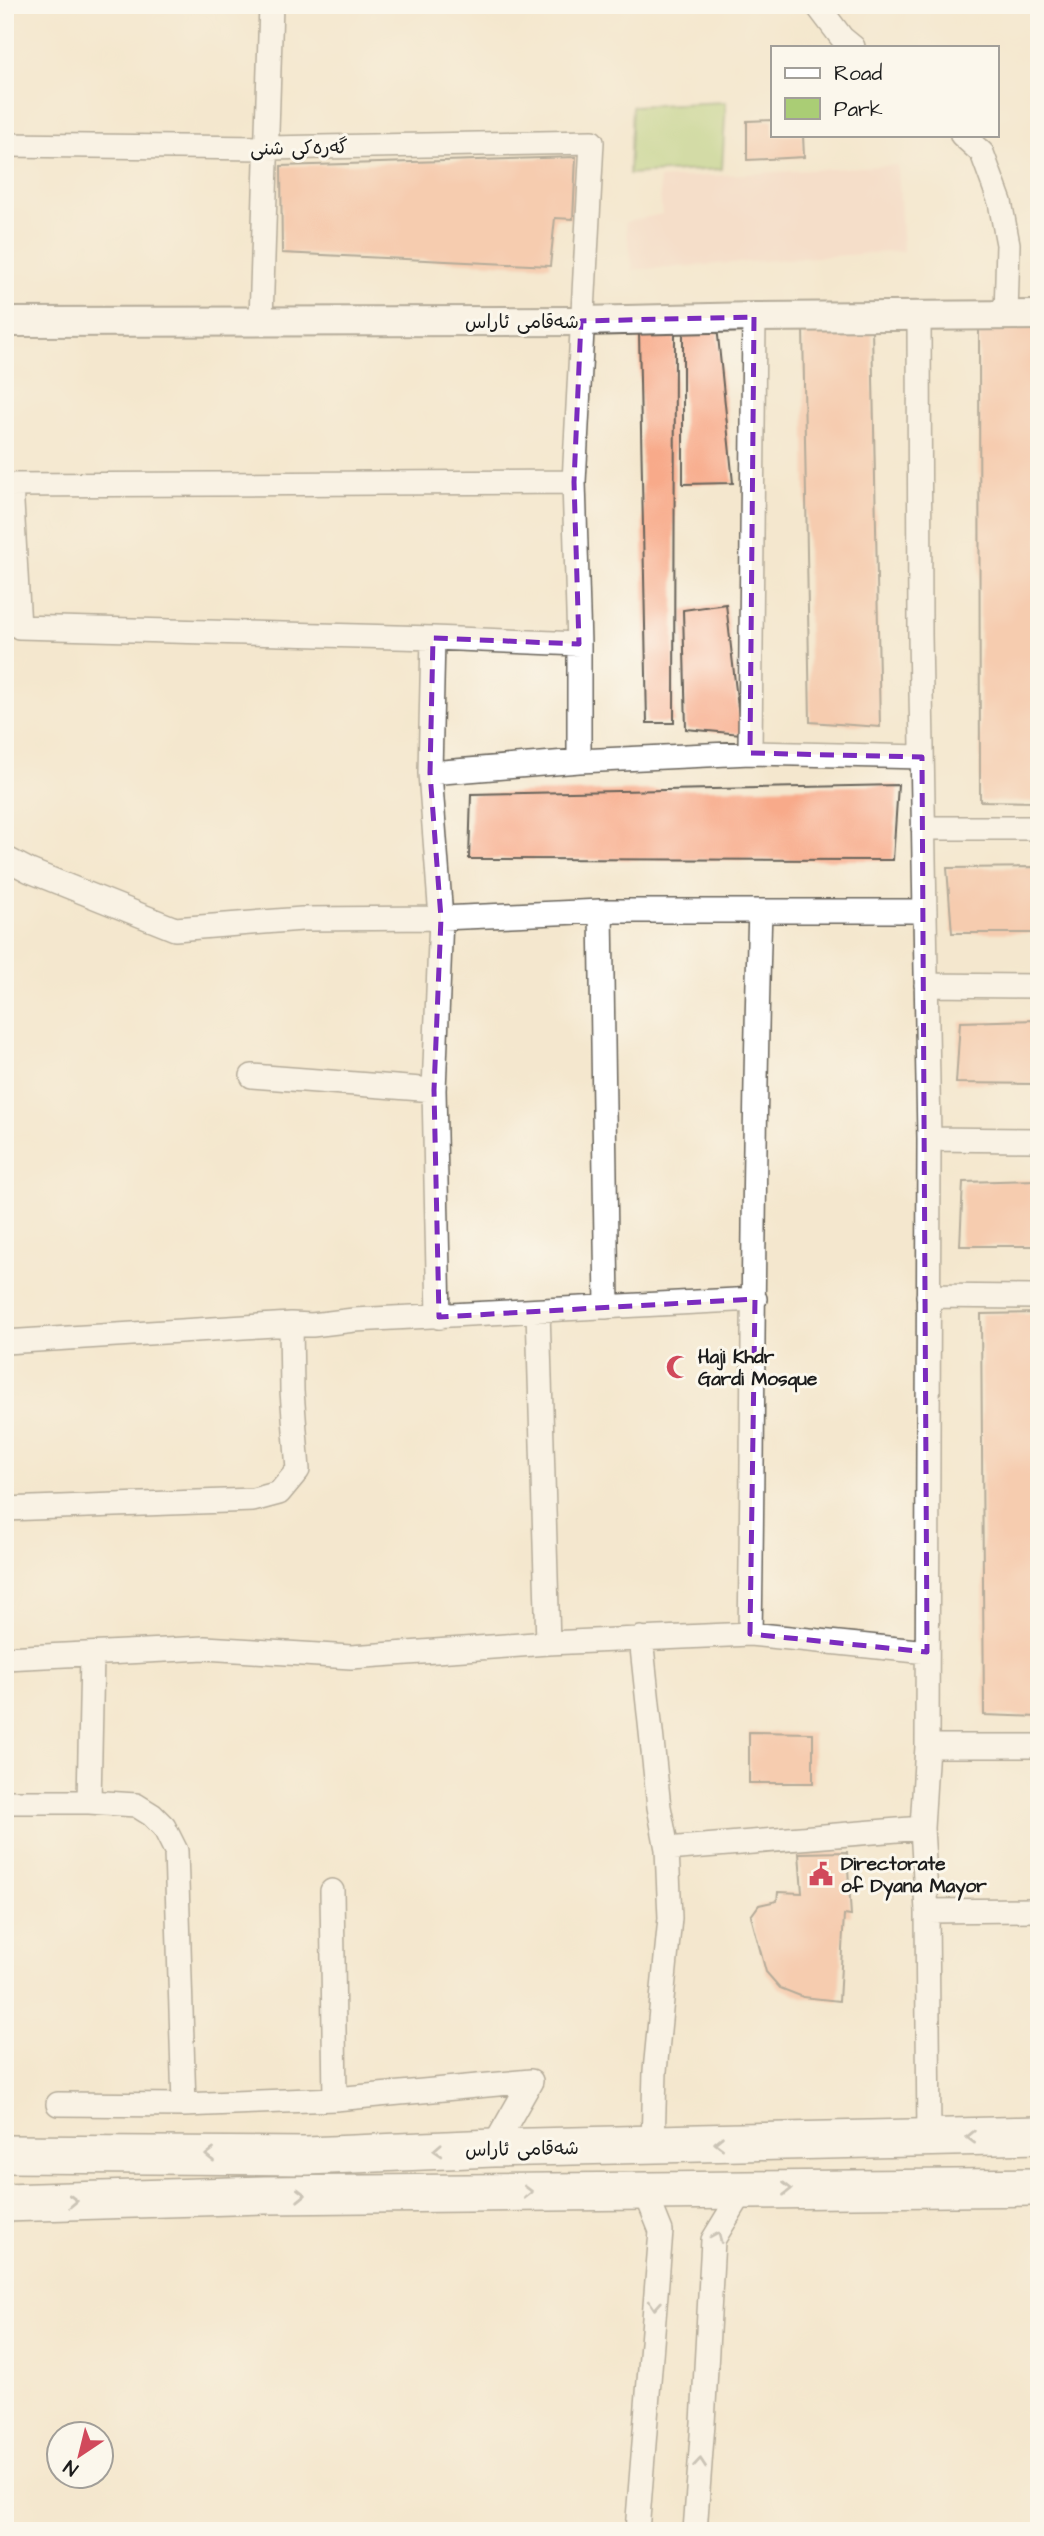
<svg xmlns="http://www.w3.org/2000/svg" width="1044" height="2536" font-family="'Architects Daughter','Playpen Sans Arabic',sans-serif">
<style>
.built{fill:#f6d2c3}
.green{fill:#aacd75;stroke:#637448;stroke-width:2}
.building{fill:#f8aa8a}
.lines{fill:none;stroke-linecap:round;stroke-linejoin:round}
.minor-casing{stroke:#68635a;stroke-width:26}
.tertiary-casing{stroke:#68635a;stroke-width:32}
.primary-casing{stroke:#68635a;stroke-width:40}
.minor{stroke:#fff;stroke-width:23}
.tertiary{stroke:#fff;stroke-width:28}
.primary{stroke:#fff;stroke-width:37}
.oneway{stroke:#999}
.marked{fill:none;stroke:#7b2cbf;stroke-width:5;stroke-dasharray:14 9;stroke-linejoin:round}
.labels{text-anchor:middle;stroke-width:6;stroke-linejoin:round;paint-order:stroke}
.street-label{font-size:19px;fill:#1c1c1c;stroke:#fbf7ec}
.poi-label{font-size:19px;font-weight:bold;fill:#1c1c1c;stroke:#fbf7ec;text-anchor:start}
</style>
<rect width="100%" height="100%" fill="#fbf7ec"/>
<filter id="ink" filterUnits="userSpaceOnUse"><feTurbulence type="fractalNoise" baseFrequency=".0143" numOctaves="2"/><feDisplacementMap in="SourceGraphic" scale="14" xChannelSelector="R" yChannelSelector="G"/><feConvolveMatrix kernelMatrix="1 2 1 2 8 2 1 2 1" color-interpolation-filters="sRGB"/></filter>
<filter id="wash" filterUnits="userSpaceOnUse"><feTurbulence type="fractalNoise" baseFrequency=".00686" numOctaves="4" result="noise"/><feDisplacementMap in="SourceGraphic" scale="28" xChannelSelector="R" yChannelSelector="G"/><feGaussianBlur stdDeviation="1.57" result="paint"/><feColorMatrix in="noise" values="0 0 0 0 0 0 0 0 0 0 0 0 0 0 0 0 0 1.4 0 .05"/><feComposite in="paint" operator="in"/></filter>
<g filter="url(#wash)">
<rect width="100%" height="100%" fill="#f4e7ce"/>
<path class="built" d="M898,165L903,251L633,270L625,222L662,214L659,179Z"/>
<path class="green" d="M726,102L722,169L629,174L632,106Z"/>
<g id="blocks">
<path class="building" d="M773,120V135H803L804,157L747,160V121Z
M576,157L573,219L555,218L550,266L282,253L281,166Z
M1039,325V802L980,801L979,330Z
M717,326L733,483L683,484V331Z
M803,327L872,328L880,727L810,722Z
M639,332H675L674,723H647Z
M726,604L741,734L686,729L683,610Z
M898,785L893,860L469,859L471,794Z
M1039,867V933H952L947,868Z
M1039,1020V1084L956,1083L960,1022Z
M1039,1180V1246H960L963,1182Z
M1039,1313V1717L984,1715L981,1314Z
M749,1732L813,1733V1783H749Z
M847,1852L851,1916L844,1915L839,2001L803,1997L780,1988L766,1972L751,1916L759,1905L777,1901L778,1892L802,1893L799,1853Z"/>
</g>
</g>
<g filter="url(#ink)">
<use href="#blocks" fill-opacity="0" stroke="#68635a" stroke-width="2"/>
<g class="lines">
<g class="minor-casing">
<path id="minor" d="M817,5L842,38L853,47
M962,135L982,153L1000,202L1008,244L1006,315
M5,145L267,148L592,142L574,482L579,644V761
M919,316L920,635L929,1139L927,1746L922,1828L927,1911L929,2138
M261,320L271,5
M5,485L574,482
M11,485L19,627L433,638L579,644
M433,638L430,773L441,918L434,1090L439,1317
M750,753L754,317
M430,773L579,761L750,753L922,757
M923,828H1039
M5,858L30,871L175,929L302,919L441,918L601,911H925
M601,911L607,1307
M926,985L1039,986
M252,1076L434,1090
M929,1139L1039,1140
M928,1296L1039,1297
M538,1311L548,1643
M5,1342L291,1324
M5,1509L253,1500L279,1493L298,1470L292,1391L291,1324L312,1325L354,1320L755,1299
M750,1634C754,1393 752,1152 760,911
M641,1638L659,1807L667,1849L670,1918L655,2071L653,2145
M5,1658L205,1648L351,1657L548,1643L750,1634L927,1652
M927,1746H1039
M5,1802H89L136,1805L152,1815L164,1827L176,1851L184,2105
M89,1802L92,1654
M667,1849L922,1828
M332,1891L335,2099
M927,1911L1039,1910
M58,2104L184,2105L335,2099L531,2081
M493,2148L531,2081
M637,2531L661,2231L645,2191
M695,2531L703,2423L713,2240L744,2189"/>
</g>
<g class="tertiary-casing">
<path id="tertiary" d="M5,322L581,321L754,317L1039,315"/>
</g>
<g class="primary-casing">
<path id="primary" d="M5,2154L307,2156L493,2148L1039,2135
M5,2203L264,2195L1039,2187"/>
</g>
<use href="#minor" class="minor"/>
<use href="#tertiary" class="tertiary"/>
<use href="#primary" class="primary"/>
</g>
<defs><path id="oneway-chevron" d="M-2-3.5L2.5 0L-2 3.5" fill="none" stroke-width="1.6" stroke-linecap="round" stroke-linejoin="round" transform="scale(1.75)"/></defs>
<g class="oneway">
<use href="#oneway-chevron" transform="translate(971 2137) rotate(179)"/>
<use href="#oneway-chevron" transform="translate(719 2143) rotate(179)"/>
<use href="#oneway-chevron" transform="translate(438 2150) rotate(177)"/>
<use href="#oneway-chevron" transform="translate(210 2155) rotate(-180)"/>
<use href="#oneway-chevron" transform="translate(787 2189)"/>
<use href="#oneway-chevron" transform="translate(528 2192) rotate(-1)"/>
<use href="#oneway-chevron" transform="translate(301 2195) rotate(-1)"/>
<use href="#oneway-chevron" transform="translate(73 2201) rotate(-2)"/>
<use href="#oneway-chevron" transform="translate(717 2237) rotate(-67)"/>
<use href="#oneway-chevron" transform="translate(655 2305) rotate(94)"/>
<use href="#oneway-chevron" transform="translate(700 2463) rotate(-85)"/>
</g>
</g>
<path d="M0 0H1044V2536H0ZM754,317L750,753L922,757L927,1652L750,1634L755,1299L439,1317L434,1090L441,918L430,773L433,638L579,644L574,482L581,321Z" fill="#f4e7ce" fill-opacity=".55" fill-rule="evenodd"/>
<path class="marked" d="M754,317L750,753L922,757L927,1652L750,1634L755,1299L439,1317L434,1090L441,918L430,773L433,638L579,644L574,482L581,321Z"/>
<defs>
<g id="mosque-bare" transform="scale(1.89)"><path d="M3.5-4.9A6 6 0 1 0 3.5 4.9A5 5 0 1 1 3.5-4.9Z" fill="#d1495b" stroke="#fbf7ec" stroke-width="2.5" paint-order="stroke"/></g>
<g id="civic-bare" transform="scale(1.89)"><path d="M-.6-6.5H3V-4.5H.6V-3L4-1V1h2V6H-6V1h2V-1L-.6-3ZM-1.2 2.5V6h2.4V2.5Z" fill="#d1495b" stroke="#fbf7ec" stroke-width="2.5" paint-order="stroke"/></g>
</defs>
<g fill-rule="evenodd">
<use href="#mosque-bare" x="678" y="1367"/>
<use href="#civic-bare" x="821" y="1874"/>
</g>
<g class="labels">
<g class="street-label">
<text transform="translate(299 147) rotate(-1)" y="7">گەرەکی شنی</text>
<text x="522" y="328">شەقامی ئاراس</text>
<text transform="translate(522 2148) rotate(-1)" y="7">شەقامی ئاراس</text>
</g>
<g class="poi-label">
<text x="698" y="1363">Haji Khdr<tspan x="698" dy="22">Gardi Mosque</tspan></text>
<text x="841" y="1870">Directorate<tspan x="841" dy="22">of Dyana Mayor</tspan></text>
</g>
</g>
<rect width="1044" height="2536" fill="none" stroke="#fbf7ec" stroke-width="28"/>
<rect x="771" y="46" width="228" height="91" fill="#fbf7ec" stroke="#a29f99" stroke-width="2"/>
<rect x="785" y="68" width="35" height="10" fill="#ffffff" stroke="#a29f99" stroke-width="2"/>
<text x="834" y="80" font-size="21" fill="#1c1c1c">Road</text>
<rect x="785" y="98" width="35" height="21" fill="#aacd75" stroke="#a29f99" stroke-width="2"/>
<text x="834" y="116" font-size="21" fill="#1c1c1c">Park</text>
<g transform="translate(80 2455) rotate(215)"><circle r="33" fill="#fbf7ec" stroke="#a29f99" stroke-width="2"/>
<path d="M0-5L12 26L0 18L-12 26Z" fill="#d1495b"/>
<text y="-10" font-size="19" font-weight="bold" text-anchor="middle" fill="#1c1c1c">N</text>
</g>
</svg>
